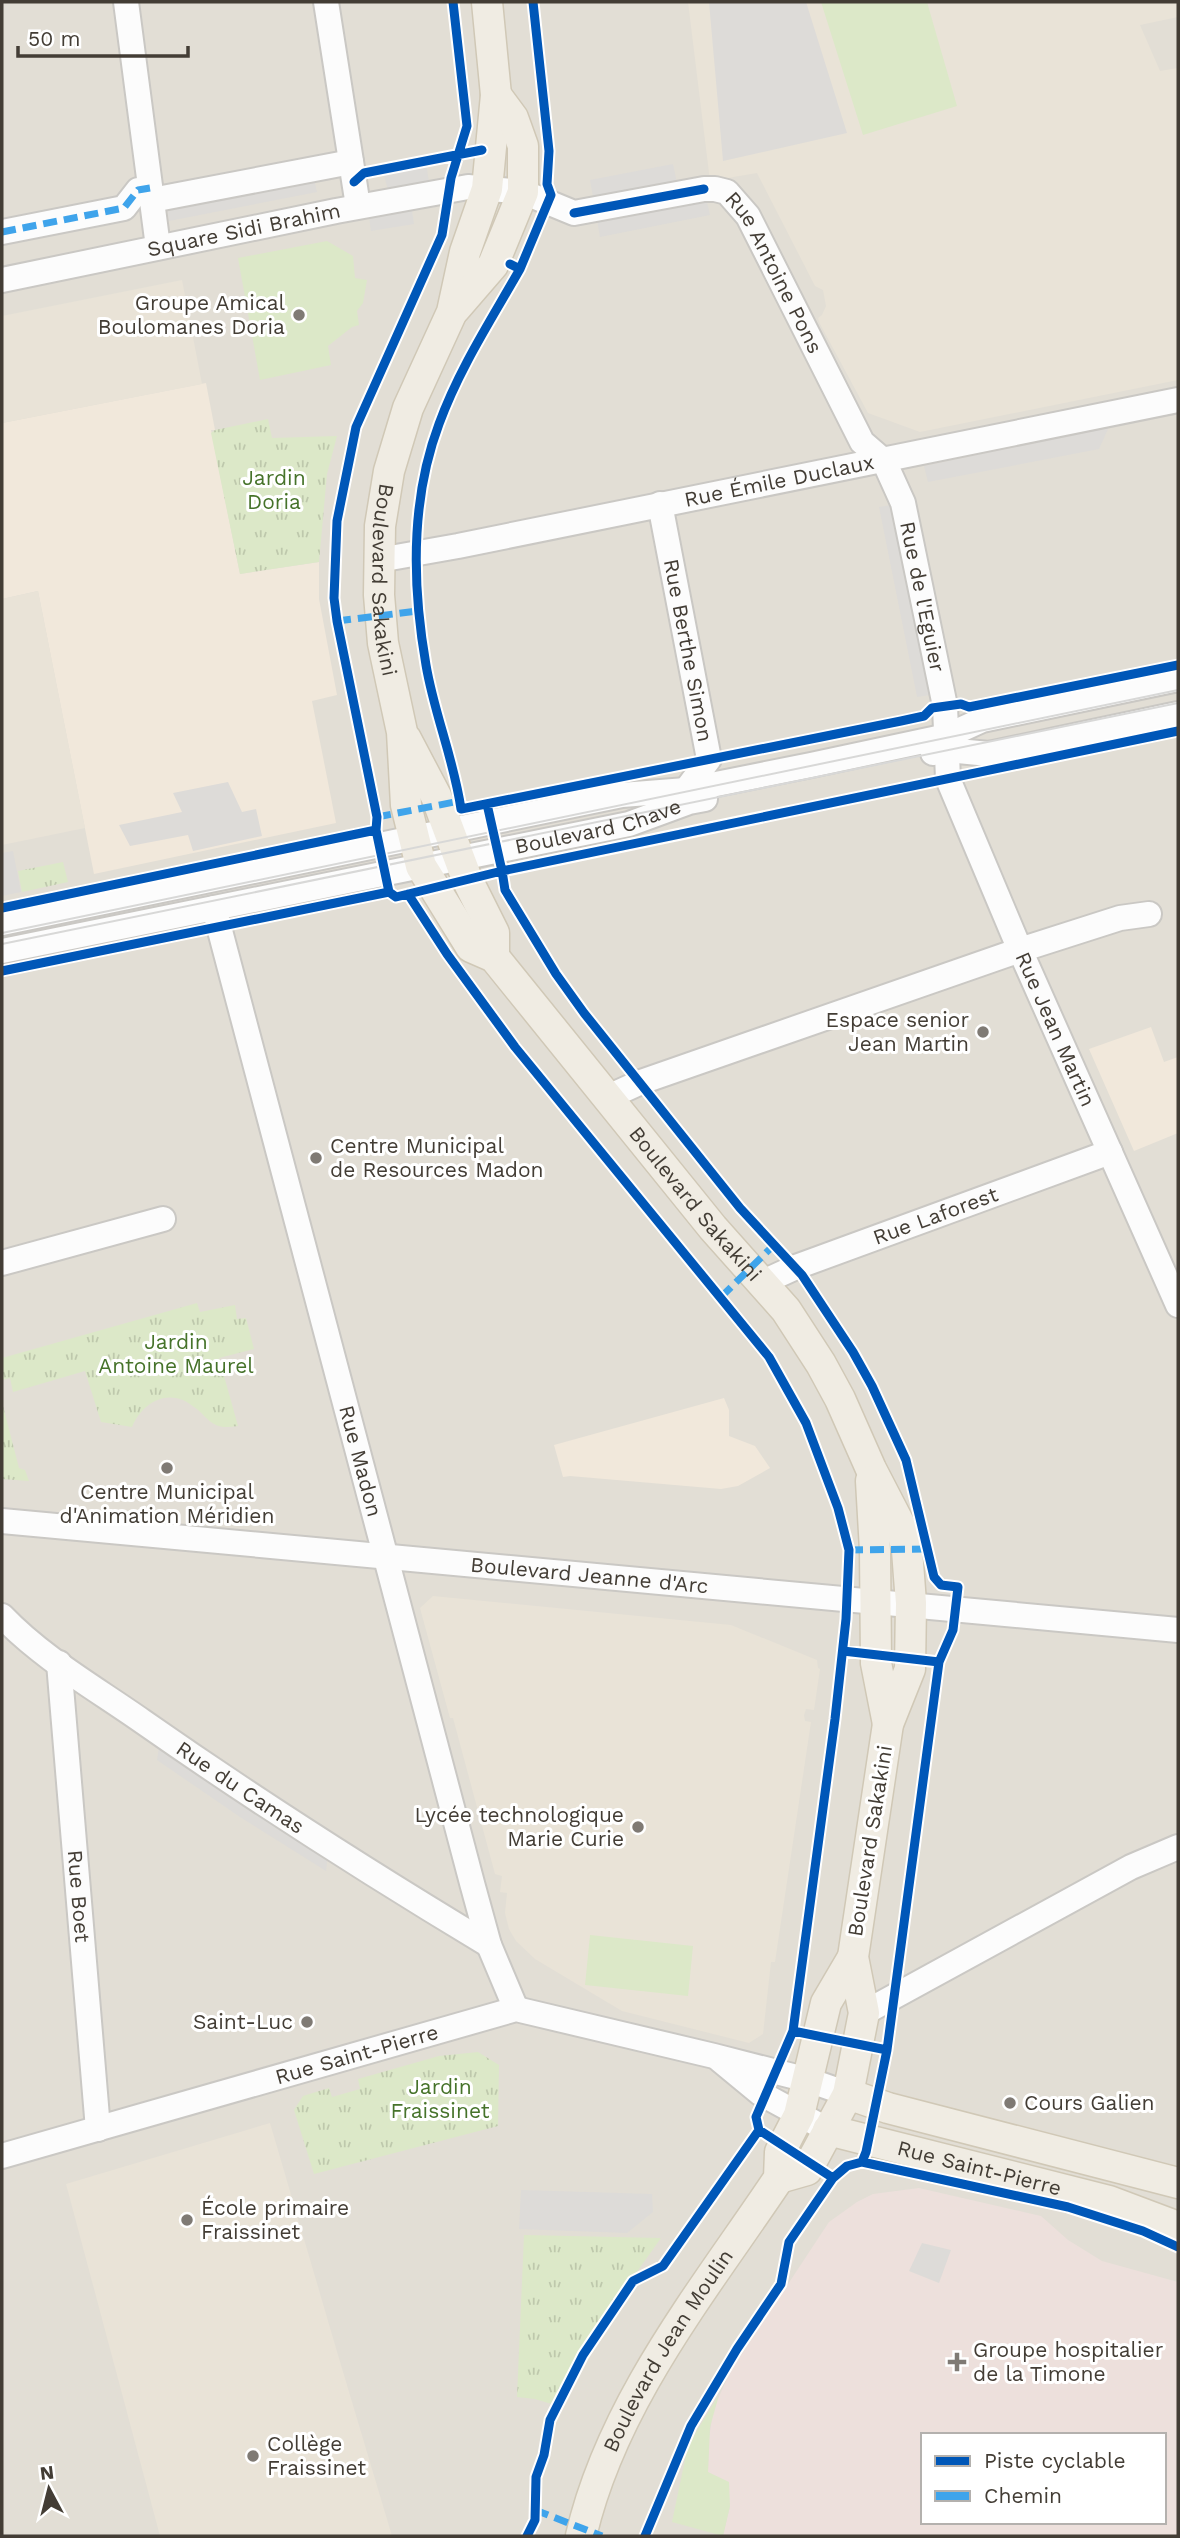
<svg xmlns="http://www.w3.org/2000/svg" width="1180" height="2538" font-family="'Work Sans',sans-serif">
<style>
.residential{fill:#e2ded5;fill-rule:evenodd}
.commercial{fill:#f1e8db}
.education{fill:#e9e3d7}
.medical{fill:#ede0dc;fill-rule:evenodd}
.green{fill:#dce8c8}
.park{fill:url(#park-tufts)}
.parking{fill:#dddbd8}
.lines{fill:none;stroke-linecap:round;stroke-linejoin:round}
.minor-casing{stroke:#cac8c4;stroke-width:28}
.major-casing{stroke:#d0c8b6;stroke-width:33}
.minor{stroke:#fcfcfc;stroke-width:24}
.major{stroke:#f0ece3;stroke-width:30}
.tram{stroke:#d8d8d7;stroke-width:2}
.quiet{stroke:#3fa4eb;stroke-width:7;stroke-dasharray:14 7;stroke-linecap:butt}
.cycleway-casing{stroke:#fff;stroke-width:13}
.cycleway{stroke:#0057b8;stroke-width:9}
.poi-dot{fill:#7f7a74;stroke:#fff;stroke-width:2.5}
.labels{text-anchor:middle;stroke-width:6;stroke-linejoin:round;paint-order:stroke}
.street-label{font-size:21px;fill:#433d35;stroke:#fff}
.poi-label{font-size:21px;fill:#433d35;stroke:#fff;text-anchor:start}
.park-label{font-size:21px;fill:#46732a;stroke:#fff}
</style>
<defs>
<pattern id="park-tufts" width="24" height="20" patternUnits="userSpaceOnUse" patternTransform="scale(1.75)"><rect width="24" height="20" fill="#dce8c8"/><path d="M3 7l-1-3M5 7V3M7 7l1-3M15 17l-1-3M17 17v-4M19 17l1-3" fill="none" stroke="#bec8ac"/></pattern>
</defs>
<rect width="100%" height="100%" fill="#eeece8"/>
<path class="residential" d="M2,2H1178V2536H2ZM923,2435H1164V2522H923Z"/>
<path class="commercial" d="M206,383L215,430H211L240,574L319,562V599L337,695L312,701L336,823L94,874L38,591L2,599V423Z
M1151,1027L1164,1062L1178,1057V1133L1134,1151L1089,1049Z
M724,1398L729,1410V1436L755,1446L770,1468L738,1486L721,1489L570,1476L563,1477L554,1445Z"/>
<path class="education" d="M688,2H1178V17L1140,25L1160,71L1178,68V380L920,432L868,413L820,324L818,318L822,315L826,306L823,290L815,286L757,173L710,181Z
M182,280L202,384L2,423V316Z
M38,591L85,828L2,845V599Z
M433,1596L731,1625L817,1660L818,1668L820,1669L814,1710L806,1709L804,1715L805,1721L811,1722L775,1962H771L763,2034L749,2043L622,2011L535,1959L516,1941L509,1929L505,1913L507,1893L500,1892L502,1876L495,1874L453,1718H450L420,1608Z
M270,2123L338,2355L392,2536H160L66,2184Z"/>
<path class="medical" d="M919,2188L1041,2216L1068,2240L1102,2261L1178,2282V2536H723L730,2506L708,2472L709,2439L713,2410L730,2372L829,2222L857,2202L873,2194ZM923,2435H1164V2522H923Z"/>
<path class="green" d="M821,2H927L957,106L863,135Z
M327,241L353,256L355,278L367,280L363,303L357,311L359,325L352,327L328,346L331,365L260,380L238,258Z
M590,1935L693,1946L688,1996L585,1985Z
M719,2395L710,2427L708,2472L729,2482L730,2506L723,2536L672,2522L688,2445Z"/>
<path class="park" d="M268,419L272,438L337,436L327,474L319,562L240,574L211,433L215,430Z
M63,862L68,882L22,892L18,871Z
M197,1303L200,1312L235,1305L237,1319L246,1318L254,1349L219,1358L238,1426C230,1427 222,1428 216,1425C207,1421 202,1412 194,1407C170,1387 143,1401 132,1427L101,1422L85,1371L13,1392L10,1378L2,1380V1358Z
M2,1402L19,1468L25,1470L29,1481L2,1479Z
M478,2052L499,2065L498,2126L314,2174L294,2110L303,2096L329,2088L332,2097L360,2089L358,2079L439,2056Z
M524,2235L661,2238L580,2352L555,2405L535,2399L517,2397Z"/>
<path class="parking" d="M709,2H806L847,133L723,161Z
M426,164L431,193L410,197L414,224L371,231L369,216L388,190L383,172Z
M673,164L679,193L704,189L710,215L600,237L590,180Z
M312,169L317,192L169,221L165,197Z
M1109,427L1099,449L928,482L924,466Z
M903,503L943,693L917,697L879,507Z
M228,782L242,812L256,809L262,836L193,851L188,835L130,846L119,825L182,812L173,793Z
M13,851L21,892L2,896V853Z
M161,1734L329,1846L326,1871L240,1817L157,1760Z
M521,2190L652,2194L653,2212L627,2233L519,2229Z
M922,2243L951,2250L939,2283L909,2271Z"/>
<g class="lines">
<g class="minor-casing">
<g id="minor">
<path d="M126,2L158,247"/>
<path d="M326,2L358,206"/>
<path d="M152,200L351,162"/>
<path d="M2,232L124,208L138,190L150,188"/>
<path id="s1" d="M2,280L336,211L468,187L523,192L574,213L704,189H715L727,192L748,216L862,442L884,461L903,503L945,706L948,779L1020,950L1178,1305"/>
<path id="s2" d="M660,504L709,759L686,790"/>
<path id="s3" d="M379,560L458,546L1178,400"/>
<path d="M933,753L947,750L989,754L1178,714"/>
<path id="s4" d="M214,908L472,1883L489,1945L516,2009"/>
<path d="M2,923L622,795L686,790L811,765L947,736L982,720L1178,679"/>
<path id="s5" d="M2,951L629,824L689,802L705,799"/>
<path d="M606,1098L641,1082L1020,950L1120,918L1149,914"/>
<path d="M2,1263L163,1219"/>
<path id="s6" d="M761,1283L796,1267L1110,1152"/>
<path id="s7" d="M2,1521L1178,1630"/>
<path id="s8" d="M2,1616C42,1658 95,1688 142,1721C255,1800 371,1874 489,1945"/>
<path id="s9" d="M59,1663L98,2129"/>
<path d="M864,2013L1131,1867L1178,1847"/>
<path d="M720,2060L760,2093L828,2130"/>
<path id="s10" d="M2,2156L516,2009L714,2056L808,2080L848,2094"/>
</g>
</g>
<g class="major-casing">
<g id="major">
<path id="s11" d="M487,2L496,95L487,189L465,252L452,312L408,408L389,471L380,526L379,595L383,643L402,732L406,805L421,866L471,947L494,957L713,1228L786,1310L821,1364L840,1399L871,1469L900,1525L907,1550L911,1603L910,1669L888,1724L853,1957L864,2013L848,2094L807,2170L779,2178"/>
<path d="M455,309L493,265L523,192V146L513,118L496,95"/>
<path d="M406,739L436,796L467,879L494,933V957"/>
<path d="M871,1481L875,1550L876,1663L888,1724"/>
<path d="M848,2094L888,2108L1178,2183"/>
<path id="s12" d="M828,2130L1109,2201L1178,2227"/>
<path id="s13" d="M581,2536C612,2402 704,2290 779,2178L780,2152L799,2115L826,2003L853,1957"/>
</g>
</g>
<use href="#minor" class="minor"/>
<use href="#major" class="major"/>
<path class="tram" d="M2,933L1178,690
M2,944L1178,703"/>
<path class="quiet" d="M2,232L124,208L138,190L150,188
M337,621L418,611
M377,817L460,801
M721,1297L775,1244
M849,1550L928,1549
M535,2510L602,2536"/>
<g class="cycleway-casing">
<path id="cycleway" d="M453,2L467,126L451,178L442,235L356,427L337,521L334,598L337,621L377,817L376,830L389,892L396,897L502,871L487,804
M354,182L364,173L482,150
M574,213L704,189
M510,264L520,269L551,195L547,184L549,151L533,2
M520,269C491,320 459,369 439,424C410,501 412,585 426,665C434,713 454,760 461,809L901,721L924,716L932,708L961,704L969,707L1178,665
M408,894L447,954L515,1047L769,1357L806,1423L838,1508L849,1550L846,1619L835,1719L793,2031L756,2117L759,2130L663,2266L633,2281L583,2355L550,2420L544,2455L536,2477L535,2520L527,2536
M2,908L376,830
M2,971L389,892
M843,1651L939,1662
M793,2031L887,2050
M759,2130L833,2178
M862,2162L1068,2207L1143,2231L1178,2247
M645,2536L691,2426L737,2349L781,2284L789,2242L833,2178L847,2166L862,2162L866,2152L887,2050L939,1662L953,1630L958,1587L941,1585L934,1577L906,1460L872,1386L853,1352L802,1275L740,1208L584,1013L556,974L505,890L502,871L1178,731"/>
</g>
<use href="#cycleway" class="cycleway"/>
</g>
<g class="poi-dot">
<circle cx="299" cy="315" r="7"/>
<circle cx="983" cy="1032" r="7"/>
<circle cx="316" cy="1158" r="7"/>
<circle cx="167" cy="1468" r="7"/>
<circle cx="638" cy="1827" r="7"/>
<circle cx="307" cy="2022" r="7"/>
<circle cx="1010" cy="2103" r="7"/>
<circle cx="187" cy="2220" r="7"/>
<path d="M953.5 2351.5h7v7h7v7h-7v7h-7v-7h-7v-7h7z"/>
<circle cx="253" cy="2456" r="7"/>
</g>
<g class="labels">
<g class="street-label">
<text dy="7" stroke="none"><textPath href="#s1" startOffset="247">Square Sidi Brahim</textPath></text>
<text dy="7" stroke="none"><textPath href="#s1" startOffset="835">Rue Antoine Pons</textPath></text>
<text dy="7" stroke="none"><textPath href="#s3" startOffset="408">Rue Émile Duclaux</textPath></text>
<text dy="7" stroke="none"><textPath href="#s11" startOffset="597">Boulevard Sakakini</textPath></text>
<text dy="7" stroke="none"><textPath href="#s1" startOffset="1197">Rue de l'Eguier</textPath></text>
<text dy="7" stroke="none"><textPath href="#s2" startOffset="149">Rue Berthe Simon</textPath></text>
<text dy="7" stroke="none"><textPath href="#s5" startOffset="609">Boulevard Chave</textPath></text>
<text dy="7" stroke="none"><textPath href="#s1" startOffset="1654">Rue Jean Martin</textPath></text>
<text dy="7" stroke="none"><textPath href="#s11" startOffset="1326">Boulevard Sakakini</textPath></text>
<text dy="7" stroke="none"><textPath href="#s6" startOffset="187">Rue Laforest</textPath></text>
<text dy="7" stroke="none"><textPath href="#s4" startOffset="572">Rue Madon</textPath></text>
<text dy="7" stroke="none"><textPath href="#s7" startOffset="590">Boulevard Jeanne d'Arc</textPath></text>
<text dy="7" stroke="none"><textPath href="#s8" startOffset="294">Rue du Camas</textPath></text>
<text transform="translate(870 1841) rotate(-81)" y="7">Boulevard Sakakini</text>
<text dy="7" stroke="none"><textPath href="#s9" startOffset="234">Rue Boet</textPath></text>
<text dy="7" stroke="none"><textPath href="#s10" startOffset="369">Rue Saint-Pierre</textPath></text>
<text dy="7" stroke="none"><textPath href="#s12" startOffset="156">Rue Saint-Pierre</textPath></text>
<text dy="7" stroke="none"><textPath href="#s13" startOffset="206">Boulevard Jean Moulin</textPath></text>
</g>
<g class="poi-label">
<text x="285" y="310" text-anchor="end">Groupe Amical<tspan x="285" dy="24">Boulomanes Doria</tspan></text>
<text x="969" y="1027" text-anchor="end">Espace senior<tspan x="969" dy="24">Jean Martin</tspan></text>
<text x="330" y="1153">Centre Municipal<tspan x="330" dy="24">de Resources Madon</tspan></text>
<text x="167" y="1499" text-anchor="middle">Centre Municipal<tspan x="167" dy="24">d'Animation Méridien</tspan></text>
<text x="624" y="1822" text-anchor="end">Lycée technologique<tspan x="624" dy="24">Marie Curie</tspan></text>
<text x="293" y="2029" text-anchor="end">Saint-Luc</text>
<text x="1024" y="2110">Cours Galien</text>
<text x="201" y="2215">École primaire<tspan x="201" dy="24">Fraissinet</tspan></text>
<text x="973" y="2357">Groupe hospitalier<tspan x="973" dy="24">de la Timone</tspan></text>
<text x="267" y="2451">Collège<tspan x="267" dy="24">Fraissinet</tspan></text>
</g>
<g class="park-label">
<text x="274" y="485">Jardin<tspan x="274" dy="24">Doria</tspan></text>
<text x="176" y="1349">Jardin<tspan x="176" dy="24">Antoine Maurel</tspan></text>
<text x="440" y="2094">Jardin<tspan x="440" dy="24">Fraissinet</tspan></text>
</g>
</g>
<rect width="1180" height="2538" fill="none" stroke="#433d35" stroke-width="7"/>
<rect x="921" y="2433" width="245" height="91" fill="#ffffff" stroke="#b4b1ae" stroke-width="2"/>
<rect x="935" y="2456" width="35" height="10" fill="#0057b8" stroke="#b4b1ae" stroke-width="2"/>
<text x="984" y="2468" font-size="21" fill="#433d35">Piste cyclable</text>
<rect x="935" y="2491" width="35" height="10" fill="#3fa4eb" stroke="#b4b1ae" stroke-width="2"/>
<text x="984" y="2503" font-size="21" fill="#433d35">Chemin</text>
<g transform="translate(49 2489) rotate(353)" stroke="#ffffff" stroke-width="5" paint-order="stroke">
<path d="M0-5L12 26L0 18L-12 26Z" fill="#433d35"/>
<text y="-10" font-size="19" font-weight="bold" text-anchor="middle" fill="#433d35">N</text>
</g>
<path d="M18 46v10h170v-10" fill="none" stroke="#433d35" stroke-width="3.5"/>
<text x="28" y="46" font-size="21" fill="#433d35" stroke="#ffffff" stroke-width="5" paint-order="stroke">50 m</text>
</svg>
